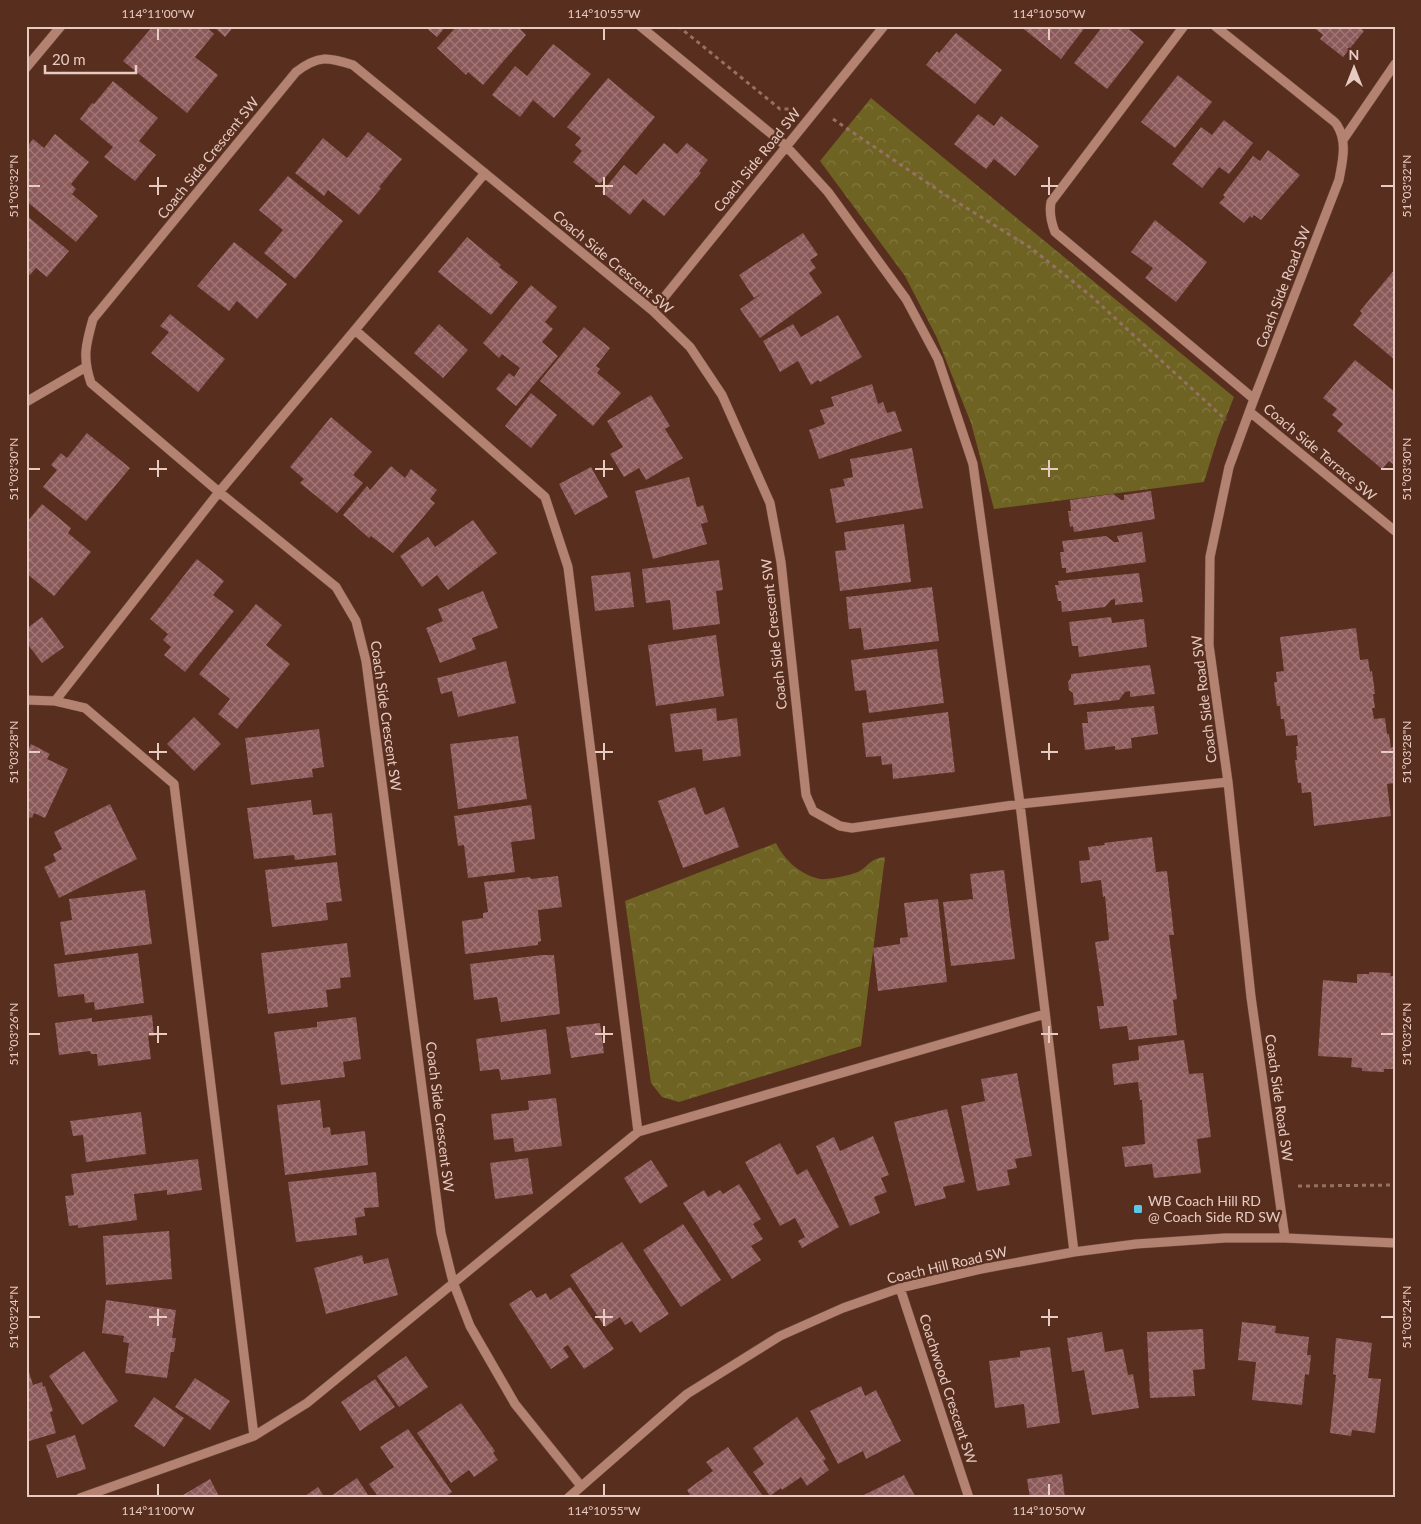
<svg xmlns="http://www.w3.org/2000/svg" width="1421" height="1524" font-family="Lato,sans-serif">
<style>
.forest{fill:url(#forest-crowns)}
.building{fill:url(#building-cross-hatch)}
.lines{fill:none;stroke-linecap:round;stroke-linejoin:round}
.minor-casing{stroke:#6f4b3e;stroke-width:10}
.path{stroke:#957164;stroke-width:3;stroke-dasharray:4 4;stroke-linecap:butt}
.minor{stroke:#b48271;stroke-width:9}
.ticks{fill:none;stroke:#e7cbc2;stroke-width:2}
.poi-dot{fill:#5bc8e7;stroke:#582e1f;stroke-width:2}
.labels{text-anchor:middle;stroke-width:4.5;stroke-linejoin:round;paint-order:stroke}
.street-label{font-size:14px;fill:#e7cbc2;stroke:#582e1f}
.poi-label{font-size:14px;fill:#e7cbc2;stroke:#582e1f;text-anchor:start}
.neatline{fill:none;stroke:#e7cbc2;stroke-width:2}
.ticks-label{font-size:12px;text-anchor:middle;fill:#e7cbc2}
</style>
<defs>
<pattern id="forest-crowns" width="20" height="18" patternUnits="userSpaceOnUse" patternTransform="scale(1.25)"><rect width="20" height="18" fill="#6e6322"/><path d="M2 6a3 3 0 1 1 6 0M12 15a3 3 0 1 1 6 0" fill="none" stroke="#837840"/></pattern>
<pattern id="building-cross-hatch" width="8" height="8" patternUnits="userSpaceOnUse" patternTransform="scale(1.25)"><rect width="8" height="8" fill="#8b5959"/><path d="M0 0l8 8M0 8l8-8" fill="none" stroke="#a17777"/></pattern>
</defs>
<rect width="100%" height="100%" fill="#582e1f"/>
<path class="forest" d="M871,98L1234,397L1218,437L1204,482L994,509L971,423L937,338L905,276L820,161Z
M776,843C784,860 801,875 820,879C826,880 848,876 855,873C868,869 867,859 885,857L861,1046L679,1102L662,1097L651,1083L625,901Z"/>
<path class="building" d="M153,26H205L214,34L195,57L218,75L187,113L123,61Z
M213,26H234L225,37Z
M424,26H446L437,37Z
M457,26H517L526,35L483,85L468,72L466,75L437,48Z
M1020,26H1086L1061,59Z
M1103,26H1125L1144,42L1107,89L1074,63Z
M1312,26H1358L1364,31L1343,57L1320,39L1323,35Z
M956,33L1002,70L975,104L926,65L937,51L939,53Z
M553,44L591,74L554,118L533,100L520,117L492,95L515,66L527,76Z
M1178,75L1212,102L1175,148L1141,122Z
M608,78L655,117L600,184L573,162L582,151L575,145L581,138L567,127Z
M113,81L158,118L139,141L156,155L135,181L104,157L113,147L80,119L92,103L94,104Z
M978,114L994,126L1001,116L1039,146L1015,176L994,159L986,169L954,144Z
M1224,120L1253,143L1229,174L1219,167L1202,188L1172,164L1201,127L1212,135Z
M368,132L402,159L379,187L381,188L359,215L328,190L324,196L295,173L323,138L347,158Z
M55,134L89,162L71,184L76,189L72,194L98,216L76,242L26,201V170L29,168L26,165V148L33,139L44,148Z
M664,143L677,154L687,143L708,160L699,171L701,173L664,216L643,199L630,215L602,192L624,165L636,175Z
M1268,150L1300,175L1261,220L1254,215L1252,218L1250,216L1244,223L1219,203L1225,197L1223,195L1253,156L1260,161Z
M288,176L343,221L295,279L264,253L283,230L259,210Z
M26,215L69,251L47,277L36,268L30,275L26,272Z
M1155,220L1207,262L1176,302L1145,278L1153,268L1131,252Z
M803,233L818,255L810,260L816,268L809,273L822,293L760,338L740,309L764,292L754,298L739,275Z
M467,237L501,265L499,267L518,282L491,315L438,272Z
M234,242L287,284L257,319L237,301L229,311L197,286Z
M1395,269V360L1353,325L1362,313L1360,311Z
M531,285L557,307L545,322L553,329L542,342L558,356L516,406L496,389L509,373L514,377L520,368L502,354L499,358L483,343Z
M170,314L225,359L198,392L151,353L169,332L160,326Z
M838,315L862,357L820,382L818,380L811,385L798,361L780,372L763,341L793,324L801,337Z
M439,324L468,350L443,378L414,353Z
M584,327L610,348L596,366L600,369L597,373L621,393L593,426L540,381Z
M1355,360L1395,392V466L1389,461L1382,469L1337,431L1343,424L1332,415L1337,409L1323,398Z
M872,384L878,404L883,402L887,413L895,411L902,431L819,459L809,430L825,424L820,410L834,406L831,397Z
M531,393L557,415L531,448L505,426Z
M651,395L670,426L665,429L683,458L646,480L639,468L624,477L610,454L623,447L607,421Z
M331,417L372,452L353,475L363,483L337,513L300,483L304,479L290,467Z
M87,433L130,468L86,521L43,487L57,470L51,465L61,453L67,458Z
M912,448L923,508L836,523L830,489L845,486L843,479L853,477L850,459Z
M391,466L405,478L411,469L437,490L430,499L435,503L393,553L371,536L369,538L343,515L367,486L370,490Z
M591,467L608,497L575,515L559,484Z
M689,477L697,507L703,505L708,522L701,524L707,544L653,559L635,491Z
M1151,491L1155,519L1074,532L1073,526L1070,527L1068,511H1071L1070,500L1113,494L1121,500H1124V495Z
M42,504L71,528L68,533L91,552L54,596L26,573V523Z
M473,520L497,553L448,590L437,575L422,587L400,556L428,537L435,547Z
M904,524L911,582L840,591L835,551L846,550L844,532Z
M1142,532L1146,562L1066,573V568H1062L1060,552H1064L1062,541L1106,536L1114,542H1119L1117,536Z
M197,559L224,581L213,595L234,611L185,672L164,655L171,647L163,640L168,634L150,619Z
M719,560L723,590L716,591L720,624L673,630L670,600L646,603L642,569Z
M630,572L634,607L595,611L591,576Z
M1139,573L1143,602L1115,605V599L1111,600L1105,607L1062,612L1061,601H1058L1055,585H1059L1058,581Z
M932,587L939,641L864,650L861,628L849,629L846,597Z
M483,591L498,628L472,638L476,649L440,663L426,628L443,621L438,609Z
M256,604L282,625L266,645L290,664L237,729L218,714L230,699L199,674Z
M42,617L64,647L42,663L26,642V629Z
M1111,617L1112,623L1144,619L1147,647L1079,657L1078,646H1072L1069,622Z
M1356,628L1360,660L1368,659L1370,672L1372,671L1375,694H1373L1375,708H1372L1374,719L1385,718L1387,734H1389L1391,748L1393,747L1395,783L1387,784L1391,816L1314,826L1311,792L1302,793L1301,783H1298L1295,760H1297L1296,746H1298L1297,735L1286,736L1284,719H1281L1280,706H1277L1274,682H1277L1276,672L1284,671L1280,637Z
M716,635L724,696L656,706L648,645Z
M937,649L944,703L869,713L866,690L855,691L851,660Z
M506,661L516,703L458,717L452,691L441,694L437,678Z
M1150,665L1155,694L1130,697V691L1125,692L1119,700L1074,705L1073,693L1069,690L1068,682L1071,678V674Z
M1154,706L1158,734L1131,738L1132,748L1115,750V746L1085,750L1082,723H1088L1087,712Z
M716,708L717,721L737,718L741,756L703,761L702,749L675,752L670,714Z
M948,712L955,772L893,779L892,764L882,765L881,756L866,757L862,723Z
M194,717L221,744L194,771L167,744Z
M319,729L324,767L312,769L313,777L251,785L245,738Z
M518,736L527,799L458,809L450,744Z
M31,744L50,754L47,759L68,769L45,818L34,813L32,818L30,817L26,824V754Z
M695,787L705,815L724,807L739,847L683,868L658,801Z
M311,800L313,815L332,813L336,855L295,860L294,855L254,859L247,808Z
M110,804L137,859L59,898L44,867L56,861L53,854L62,849L54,832Z
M531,805L535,839L511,842L515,872L468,878L464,845L458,846L454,816Z
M1152,837L1156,872L1167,871L1174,935H1169L1177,999L1173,1000L1177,1035L1129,1040L1127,1026L1100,1029L1097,1006H1104L1095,942L1109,940L1105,896L1103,897L1101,880L1081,883L1079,861L1090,860L1088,847L1105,845L1104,843Z
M337,862L342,901L326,903L328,920L272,927L265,870Z
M1004,870L1015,959L951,966L943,902L973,899L970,874Z
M558,876L562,907L538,910L541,941L538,942V945L465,954L462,921L483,918V913L488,912L484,882L530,877L531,879Z
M145,890L152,944L65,955L60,922L72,920L69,899Z
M938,899L947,982L878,991L873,948L900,944V938L908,937L904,903Z
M347,943L351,977L340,978L341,988L326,990L328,1007L268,1014L261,953Z
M138,953L144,1003L95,1010L94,1002L85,1003L84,994L58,997L54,964Z
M542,955H554L560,1014L501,1022L497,997L474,1000L470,964Z
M1369,972L1391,973L1390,976H1395V1069H1384V1072L1362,1071V1068L1351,1067L1352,1058L1318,1056L1323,980L1357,983V974H1369Z
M152,1015L154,1036H148L151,1059L98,1066L97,1054H91L90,1051L59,1055L55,1023L92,1018V1022Z
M356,1017L361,1059L343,1062L345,1077L281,1085L274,1032L317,1027V1022Z
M600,1023L604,1053L571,1058L566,1027Z
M546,1029L551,1074L501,1080L499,1069L480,1071L476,1039Z
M1184,1040L1189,1074L1203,1073L1211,1137L1197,1139L1201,1173L1154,1178L1152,1164L1125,1167L1122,1147L1145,1144L1142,1100H1140L1138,1082L1114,1085L1112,1064L1139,1060L1138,1046Z
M1017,1073L1032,1156L1015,1159L1017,1168L1007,1170L1010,1185L977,1191L961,1106L985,1101L981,1079Z
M556,1098L562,1146L515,1152L513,1138L494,1140L491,1114L529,1110L528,1101Z
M320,1100L323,1128L330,1127L331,1135L365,1131L368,1165L285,1175L277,1105Z
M947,1109L965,1182L943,1187L946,1198L915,1206L894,1122Z
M141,1112L146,1154L86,1162L83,1135L73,1136L70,1121Z
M873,1136L889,1175L881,1178L887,1192L874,1197L880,1213L850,1226L816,1146L834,1137L840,1151Z
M780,1143L797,1175L807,1169L839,1227L802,1248L798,1241L805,1237L795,1218L780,1226L745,1162Z
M528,1158L533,1194L495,1199L490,1163Z
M198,1159L202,1190L167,1195V1190L134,1194L137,1220L78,1228V1225L69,1226L65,1196L74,1195L71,1174Z
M651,1160L668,1186L640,1204L624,1178Z
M376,1172L379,1207L364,1208L365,1216L355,1218L357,1235L296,1242L288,1182Z
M739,1184L761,1219L753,1224L763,1239L751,1246L761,1260L732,1279L683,1203L704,1190L708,1197L720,1190L723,1194Z
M683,1224L721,1280L681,1307L643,1250Z
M169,1231L172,1279L106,1285L103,1236Z
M622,1242L669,1314L640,1333L632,1321L625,1325L620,1317L605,1327L570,1275Z
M362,1255L364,1264L388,1258L398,1295L326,1314L314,1268Z
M570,1287L614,1349L584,1369L568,1345L563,1348L569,1357L551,1369L509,1304L531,1290L537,1298L546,1293L550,1300Z
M106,1300L176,1310L172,1338H176L174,1352H171L167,1378L125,1373L129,1343L123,1342L124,1336L102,1333Z
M1242,1322L1276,1326L1275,1333L1309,1337L1307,1355H1311L1309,1375L1305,1374L1302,1405L1252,1400L1256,1362L1238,1360Z
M1203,1329L1205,1369L1193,1370L1195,1396L1150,1398L1147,1332Z
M1102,1332L1105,1352L1123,1349L1128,1375L1133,1374L1139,1408L1092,1415L1084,1370L1072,1372L1067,1338Z
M1336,1338L1372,1343L1368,1378L1381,1379L1375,1433L1352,1430L1351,1436L1330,1433L1336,1375L1333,1374Z
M1050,1347L1060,1423L1027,1428L1024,1404L995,1408L989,1361L1020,1357V1351Z
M84,1351L118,1401L82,1425L49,1376Z
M406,1356L428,1387L399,1407L377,1376Z
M26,1372H29L33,1385L42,1382L43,1387L45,1386L53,1411L50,1412L56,1433L26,1442Z
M195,1378L230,1401L210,1430L175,1407Z
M375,1379L395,1407L360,1431L341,1402Z
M861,1386L865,1396L876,1390L901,1441L866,1459L863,1451L838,1464L810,1411Z
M154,1397L184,1418L164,1447L134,1426Z
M461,1403L495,1451L493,1453L498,1460L474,1477L469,1470L451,1483L417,1433Z
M797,1417L826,1459L823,1461L829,1470L807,1486L801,1477L782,1490L781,1488L770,1496L753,1472L764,1464L753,1448Z
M408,1429L452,1492L443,1498H379L369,1484L394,1467L380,1447Z
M75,1435L86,1469L57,1478L46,1445Z
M728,1447L763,1496L760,1498H692L687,1490L713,1471L706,1462Z
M1062,1474L1065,1498H1030L1027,1479Z
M904,1475L916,1498H865L864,1495Z
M357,1478L370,1498H328L351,1482Z
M210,1479L220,1498H178Z
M318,1487L325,1498H302Z"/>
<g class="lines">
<g class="minor-casing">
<path id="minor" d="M640,26L786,146L828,192L906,299L938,359L973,464L1020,804L1074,1252
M1184,26L1051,202C1049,213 1051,222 1055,232L1254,399
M1215,26L1326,115C1329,118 1335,121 1337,125C1348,142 1342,163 1339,180L1254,399L1229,467L1210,557L1209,645L1228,782L1251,997L1285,1238
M26,68L61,26
M1343,140L1395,64
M653,311L884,26
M355,330L545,497L568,567L638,1132
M26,402L86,367
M1250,412L1395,531
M26,700L55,701L85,708L174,784L254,1436
M55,701L219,492L355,330L485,173
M900,1288L969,1498
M581,1486L515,1404L470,1326L453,1282L441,1233L366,661L356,621L336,587L219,492L91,383C82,357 86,344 93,319L296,72C318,55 328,57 353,65L653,311L690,347L722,395L770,503L781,562L806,795L813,811L840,826L852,828L1020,804L1228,782
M80,1498L254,1436L307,1403L638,1132L1045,1014
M568,1498L687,1394L780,1336L843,1308L900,1288L981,1269L1074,1252L1136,1244L1225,1238H1285L1395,1243"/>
</g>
<path class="path" d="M678,26L780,109H791
M833,119L944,194L1031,248L1091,296L1226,420
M1298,1186L1395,1185"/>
<use href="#minor" class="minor"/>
</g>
<path class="ticks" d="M158,28V40M604,28V40M1049,28V40M158,177V195M604,177V195M1049,177V195M28,186H40M149,186H167M595,186H613M1041,186H1058M1381,186H1394M158,460V477M604,460V477M1049,460V477M28,469H40M149,469H167M595,469H613M1041,469H1058M1381,469H1394M158,743V760M604,743V760M1049,743V760M28,752H40M149,752H167M595,752H613M1041,752H1058M1381,752H1394M158,1026V1043M604,1026V1043M1049,1026V1043M28,1034H40M149,1034H167M595,1034H613M1041,1034H1058M1381,1034H1394M158,1309V1326M604,1309V1326M1049,1309V1326M28,1317H40M149,1317H167M595,1317H613M1041,1317H1058M1381,1317H1394M158,1484V1496M604,1484V1496M1049,1484V1496"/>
<rect class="poi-dot" x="1133" y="1204" width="10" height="10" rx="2.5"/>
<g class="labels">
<g class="street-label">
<text transform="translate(208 158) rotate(-51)" y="5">Coach Side Crescent SW</text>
<text transform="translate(757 160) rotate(-51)" y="5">Coach Side Road SW</text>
<text transform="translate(613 262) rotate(40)" y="5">Coach Side Crescent SW</text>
<text transform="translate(1283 287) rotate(-69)" y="5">Coach Side Road SW</text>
<text transform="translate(1320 452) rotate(40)" y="5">Coach Side Terrace SW</text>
<text transform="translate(774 634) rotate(-96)" y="5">Coach Side Crescent SW</text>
<text transform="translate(1204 699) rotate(-97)" y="5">Coach Side Road SW</text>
<text transform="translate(386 716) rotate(82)" y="5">Coach Side Crescent SW</text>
<text transform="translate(1279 1098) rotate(82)" y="5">Coach Side Road SW</text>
<text transform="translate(440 1117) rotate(83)" y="5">Coach Side Crescent SW</text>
<text transform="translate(947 1265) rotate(-13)" y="5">Coach Hill Road SW</text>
<text transform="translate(948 1389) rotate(72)" y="5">Coachwood Crescent SW</text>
</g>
<g class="poi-label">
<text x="1148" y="1206">WB Coach Hill RD<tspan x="1148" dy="16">@ Coach Side RD SW</tspan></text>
</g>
</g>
<rect width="1421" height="1524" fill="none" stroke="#582e1f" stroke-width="55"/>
<g transform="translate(1354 68)" stroke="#582e1f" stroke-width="4" paint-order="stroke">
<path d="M0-4L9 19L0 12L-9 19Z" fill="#e7cbc2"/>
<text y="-8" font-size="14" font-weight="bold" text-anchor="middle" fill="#e7cbc2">N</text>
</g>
<path d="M45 65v8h91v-8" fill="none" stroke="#e7cbc2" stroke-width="2.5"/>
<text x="52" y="65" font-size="15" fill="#e7cbc2" stroke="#582e1f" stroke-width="4" paint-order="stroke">20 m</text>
<rect x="28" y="28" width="1366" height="1468" class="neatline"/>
<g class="ticks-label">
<text x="158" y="18">114°11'00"W</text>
<text x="604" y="18">114°10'55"W</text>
<text x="1049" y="18">114°10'50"W</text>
<text transform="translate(14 186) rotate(-90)" y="4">51°03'32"N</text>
<text transform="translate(1407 186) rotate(-90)" y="4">51°03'32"N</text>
<text transform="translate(14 469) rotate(-90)" y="4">51°03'30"N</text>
<text transform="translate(1407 469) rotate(-90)" y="4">51°03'30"N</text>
<text transform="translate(14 752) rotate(-90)" y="4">51°03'28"N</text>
<text transform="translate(1407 752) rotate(-90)" y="4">51°03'28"N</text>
<text transform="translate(14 1034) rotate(-90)" y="4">51°03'26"N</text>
<text transform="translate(1407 1034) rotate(-90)" y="4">51°03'26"N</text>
<text transform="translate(14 1317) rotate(-90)" y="4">51°03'24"N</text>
<text transform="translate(1407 1317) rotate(-90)" y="4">51°03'24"N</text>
<text x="158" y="1515">114°11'00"W</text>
<text x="604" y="1515">114°10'55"W</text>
<text x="1049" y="1515">114°10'50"W</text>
</g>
</svg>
